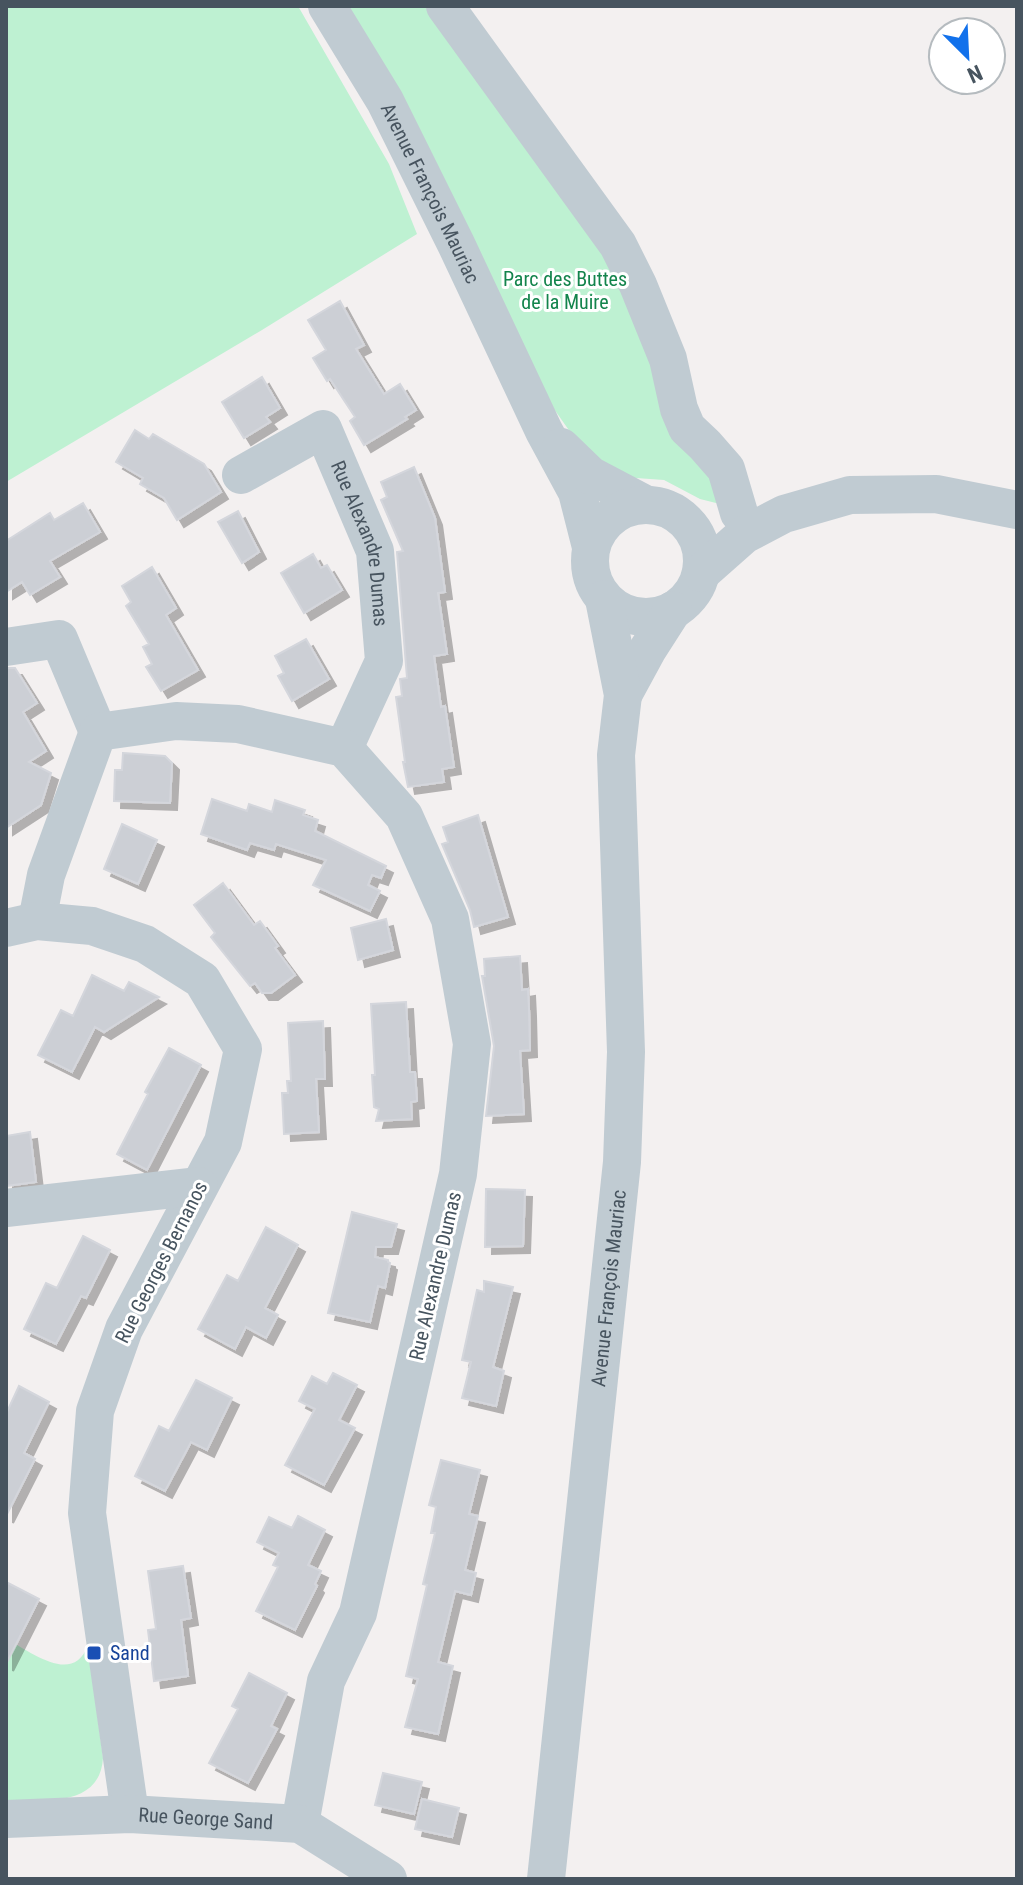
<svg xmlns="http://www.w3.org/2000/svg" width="1023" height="1885" font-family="'Roboto Condensed',sans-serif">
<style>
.green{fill:#bef1d2}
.building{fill:#cccfd5;stroke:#d4d6dc;stroke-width:2;filter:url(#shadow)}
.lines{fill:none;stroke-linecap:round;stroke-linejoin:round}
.minor{stroke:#c0cbd2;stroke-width:38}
.transit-dot{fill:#1a4fb4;stroke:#fff;stroke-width:3}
.labels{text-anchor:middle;stroke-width:6;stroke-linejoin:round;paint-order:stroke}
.street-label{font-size:20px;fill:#47545f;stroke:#fff}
.park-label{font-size:20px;fill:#13844c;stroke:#fff}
.transit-label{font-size:20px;fill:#164399;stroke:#fff;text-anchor:start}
</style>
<defs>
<filter id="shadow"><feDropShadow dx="7" dy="7" stdDeviation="0" flood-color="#0004"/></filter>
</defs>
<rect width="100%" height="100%" fill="#f3f0f0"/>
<path class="green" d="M6,6H298L389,164L417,234L262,330L6,482Z
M347,6H438L617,257L726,503H716L700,499L664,480L622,477L598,460L573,436L554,409Z
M6,1639C32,1652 73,1686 88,1645L103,1758C100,1808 43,1800 6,1802Z"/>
<path class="building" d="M340,301L364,345L356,349L384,394L400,384L416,410L405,417L407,419L364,445L350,421L355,417L330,379L327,381L313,358L326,350L308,320Z
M262,377L280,408L266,417L270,422L244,438L222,402Z
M135,430L149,439L153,434L204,464L221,492L177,520L164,498L140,484L143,478L116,462Z
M414,467L435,518L445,592L438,593L447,654L434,656L441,707L445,706L454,767L442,769L444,782L408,787L403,762H405L396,697L402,696L400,679L407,678L397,552L403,551L381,500L387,497L381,482Z
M83,503L100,532L50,561L60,577L30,595L22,582L6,592V541L50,513L54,520Z
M238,511L259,552L242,563L218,522Z
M313,554L321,568L327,565L342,590L304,613L281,573Z
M152,567L176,608L166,615L198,670L161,691L146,667L152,664L143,647L149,644L126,606L131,602L122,586Z
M306,639L329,679L292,701L278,676L284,673L275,656Z
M6,668H15L37,703L23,712L46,751L29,762L51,773L41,805L6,828Z
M123,753L165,756L172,763L170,803L114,801L115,770H122Z
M212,799L247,811L249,804L272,812L275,800L305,810L303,815L318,820L315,831L386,866L381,878L372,875L368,885L380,891L370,911L313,885L326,860L276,844L274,850L250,843L247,850L201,834Z
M478,815L508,917L474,927L470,910L442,844L448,842L443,827Z
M122,824L157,840L138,884L104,869Z
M223,883L254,925L260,921L278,946L275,948L295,975L271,993H262L255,983L250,986L211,937L215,933L194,905Z
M386,919L393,950L358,960L351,928Z
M520,956L522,990L528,989L529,1009L530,1050L520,1051L524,1114L486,1116L494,1046L482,976H485L484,959Z
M92,975L124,991L129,982L159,997L104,1032L95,1027L72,1072L38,1055L61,1010L73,1016Z
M406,1002L410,1072H415L417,1101L411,1102L412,1119L376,1121L379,1109L374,1107L372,1075H375L371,1004Z
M323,1021L325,1079H316L319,1132L284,1134L282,1093H288L287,1081H291L288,1023Z
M169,1048L201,1065L147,1170L117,1154L148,1094L145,1092Z
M30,1132L36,1182L6,1186V1136Z
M486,1189L525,1190L523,1246L485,1247Z
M352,1212L397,1224L391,1247H376L375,1257L388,1260V1262L390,1263L385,1288L378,1286L370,1322L328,1313Z
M266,1227L298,1245L265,1308L278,1315L266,1338L246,1327L235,1349L198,1329L227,1275L238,1281Z
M83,1236L110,1250L86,1298L81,1296L56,1344L24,1329L46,1283L57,1288Z
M484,1281L513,1287L493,1367L504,1371L496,1406L462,1398L471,1362L462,1360L477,1290L484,1292Z
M333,1373L357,1385L339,1420L355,1428L324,1485L285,1465L315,1409L299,1401L312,1376L327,1384Z
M196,1380L232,1398L207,1450L191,1442L165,1491L135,1476L159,1426L169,1431Z
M19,1386L49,1402L24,1453L35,1459L6,1516V1414Z
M441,1460L480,1470L469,1514L478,1516L465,1570L476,1573L471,1595L455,1591L438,1662L453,1666L438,1734L405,1727L418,1679L406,1676L427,1585L423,1584L435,1533H431L436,1507L429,1505Z
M298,1516L325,1530L308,1565L321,1571L315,1584L317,1586L295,1630L256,1611L278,1567L273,1565L279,1553L257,1542L269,1517L292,1528Z
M183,1566L191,1618L181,1620L188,1676L154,1681L148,1630L156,1629L148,1571Z
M6,1582L39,1599L6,1664Z
M249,1673L287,1693L271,1726L277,1729L248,1783L209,1763L238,1709L232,1706Z
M383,1773L422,1782L414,1814L375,1805Z
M422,1799L459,1808L452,1837L415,1829Z"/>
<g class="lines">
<g class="minor">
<path id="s1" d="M327,6L385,101L456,244L544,431L577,492L591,547"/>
<path d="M445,6L618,245L638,285L668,359L679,409L687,428L705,445L726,469L739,513"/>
<path d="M561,447L590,475L647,505"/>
<path id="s2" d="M241,475L323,429L375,551L384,661L344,748"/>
<circle cx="646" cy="561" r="56"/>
<path d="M701,573L744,535L784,514L850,495L936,494L1017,510"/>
<path d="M6,647L59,639L98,732"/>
<path d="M623,695L648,649L673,610"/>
<path d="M37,921L46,875L98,732L176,721L238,724L344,748L404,816L450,919L472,1044L458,1174L358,1613L326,1681L300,1824"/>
<path d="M6,928L37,921L92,926L145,944L202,980L243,1049L223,1142L124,1329L95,1411L87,1513L130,1814"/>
<path d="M6,1208L199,1186"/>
<path id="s3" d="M6,1819L130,1814L300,1824L388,1879"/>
<path id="s4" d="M546,1879L622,1162L626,1052L616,755L623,695L604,599"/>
</g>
</g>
<rect class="transit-dot" x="86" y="1645" width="16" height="16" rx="4"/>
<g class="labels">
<g class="street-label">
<text dy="7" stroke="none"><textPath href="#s1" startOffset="214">Avenue François Mauriac</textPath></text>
<text dy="7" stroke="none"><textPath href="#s2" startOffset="216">Rue Alexandre Dumas</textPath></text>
<text transform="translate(161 1262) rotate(-63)" y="7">Rue Georges Bernanos</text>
<text transform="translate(435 1276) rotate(-77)" y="7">Rue Alexandre Dumas</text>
<text dy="7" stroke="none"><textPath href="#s4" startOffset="594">Avenue François Mauriac</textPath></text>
<text dy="7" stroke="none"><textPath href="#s3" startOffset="200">Rue George Sand</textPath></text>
</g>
<g class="park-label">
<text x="565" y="286">Parc des Buttes<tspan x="565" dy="23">de la Muire</tspan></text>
</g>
<g class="transit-label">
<text x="110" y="1660">Sand</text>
</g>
</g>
<rect width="1023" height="1885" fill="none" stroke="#47545f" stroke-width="16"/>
<g transform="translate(967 56) rotate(156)"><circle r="38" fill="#ffffff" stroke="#b5bbbf" stroke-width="2"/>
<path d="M0-6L14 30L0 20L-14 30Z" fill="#1271eb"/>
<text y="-12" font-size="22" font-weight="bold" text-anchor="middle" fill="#47545f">N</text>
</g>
</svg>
